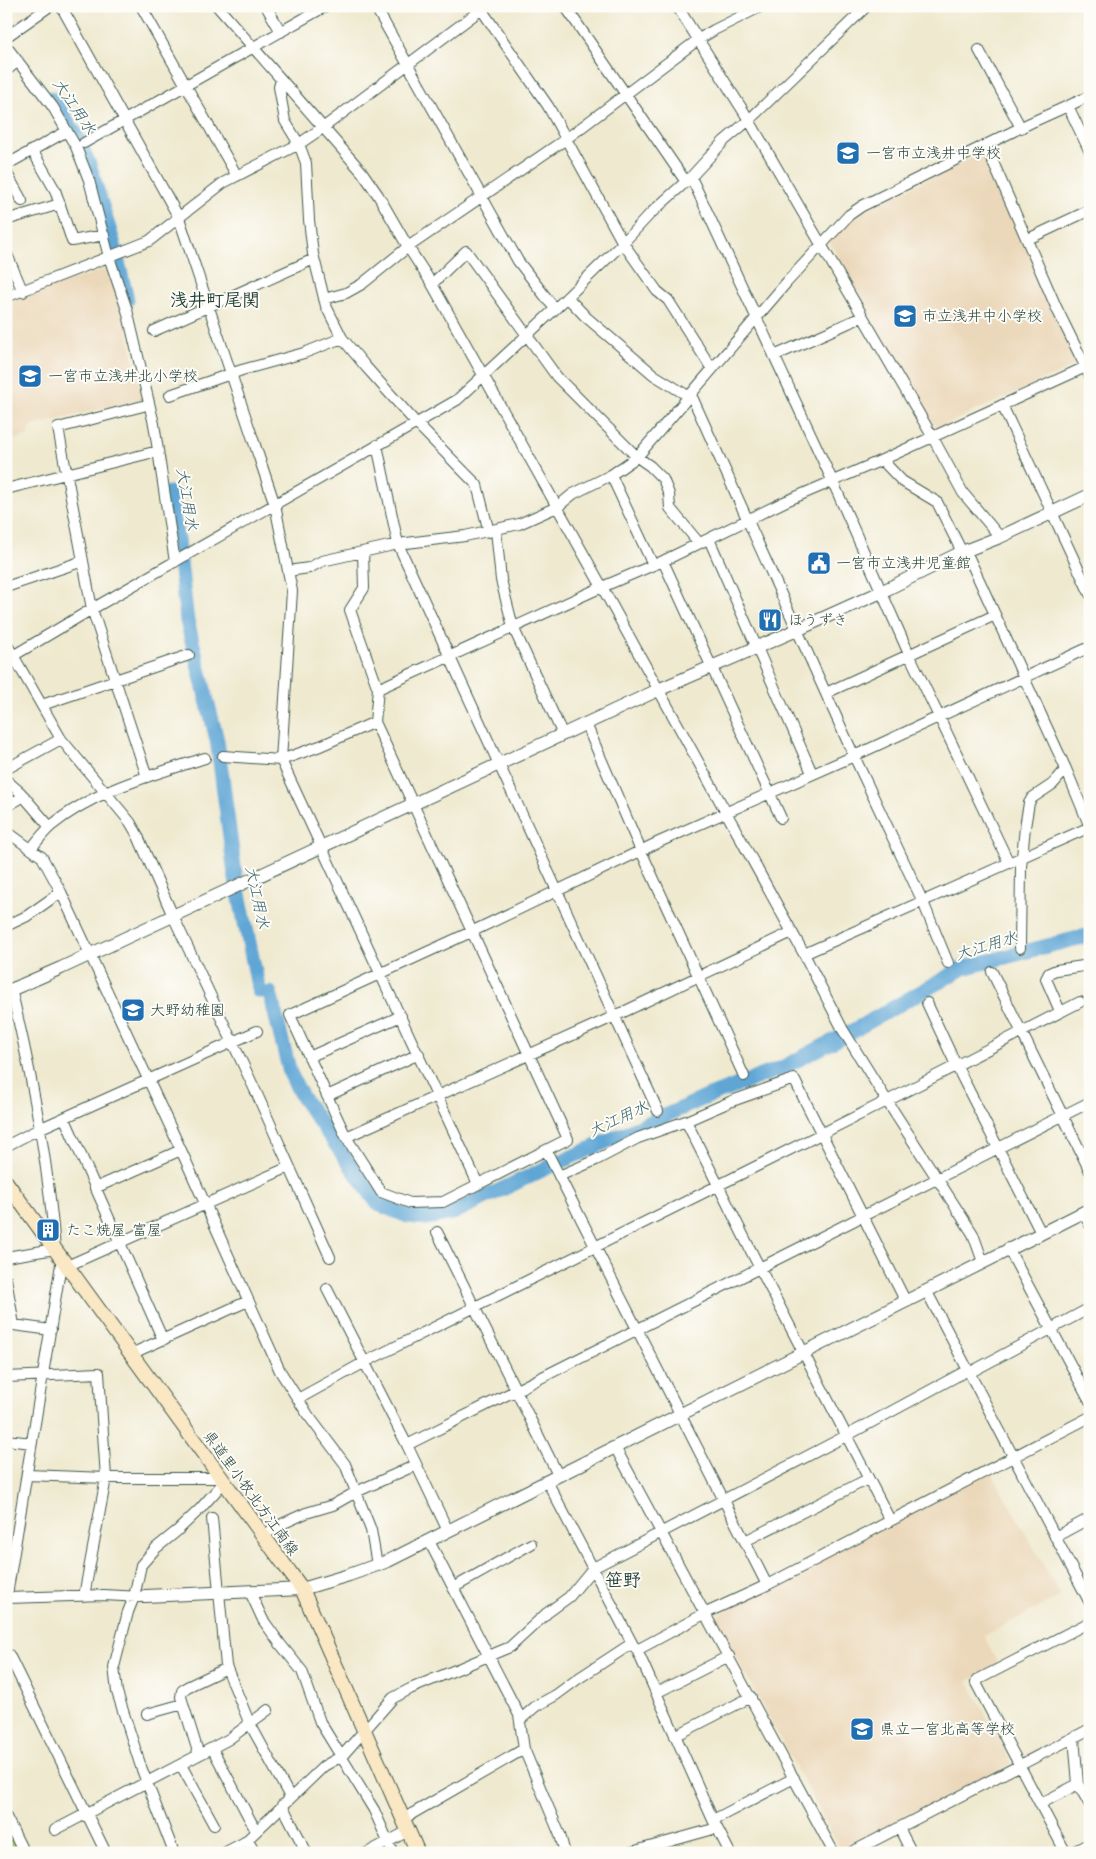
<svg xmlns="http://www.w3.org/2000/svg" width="1096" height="1859" font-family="Kalam,'Klee One',sans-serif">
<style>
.built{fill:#ebd8ba}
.grass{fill:url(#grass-tufts);stroke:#668250}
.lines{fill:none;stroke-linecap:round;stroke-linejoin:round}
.river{stroke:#5fa6d5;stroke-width:15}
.minor-casing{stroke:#3e574b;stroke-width:12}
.tertiary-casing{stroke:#3e574b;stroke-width:14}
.secondary-casing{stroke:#3e574b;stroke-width:16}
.minor{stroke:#fff;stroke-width:10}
.tertiary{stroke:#fff;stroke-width:12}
.secondary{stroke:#fae7c3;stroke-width:14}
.labels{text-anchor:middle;stroke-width:4;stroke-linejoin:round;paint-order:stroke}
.poi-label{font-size:15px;fill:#1f3d34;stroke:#fdfcf7;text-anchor:start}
.street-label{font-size:15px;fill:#1f3d34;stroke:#fdfcf7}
.water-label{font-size:16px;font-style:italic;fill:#35626c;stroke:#fdfcf7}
.quarter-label{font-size:18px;font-weight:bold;fill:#1f3d34;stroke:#fdfcf7}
</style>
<defs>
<pattern id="grass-tufts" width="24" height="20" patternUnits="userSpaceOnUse" patternTransform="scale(1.25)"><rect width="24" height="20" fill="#adc66c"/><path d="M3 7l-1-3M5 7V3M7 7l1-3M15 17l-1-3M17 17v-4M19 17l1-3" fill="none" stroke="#8ca25a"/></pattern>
</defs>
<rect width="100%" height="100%" fill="#fdfcf7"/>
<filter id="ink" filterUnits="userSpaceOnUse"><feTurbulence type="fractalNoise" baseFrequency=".02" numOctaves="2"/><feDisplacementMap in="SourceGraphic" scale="10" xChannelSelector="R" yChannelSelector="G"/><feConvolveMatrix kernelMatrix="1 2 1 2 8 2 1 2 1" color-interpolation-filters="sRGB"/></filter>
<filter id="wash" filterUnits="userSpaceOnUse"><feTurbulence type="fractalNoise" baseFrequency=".0096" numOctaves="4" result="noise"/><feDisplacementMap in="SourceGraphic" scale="20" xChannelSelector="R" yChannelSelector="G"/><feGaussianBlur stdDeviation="1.12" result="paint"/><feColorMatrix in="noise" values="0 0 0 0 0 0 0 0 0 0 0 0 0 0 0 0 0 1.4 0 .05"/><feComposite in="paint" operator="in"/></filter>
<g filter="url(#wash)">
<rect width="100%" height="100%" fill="#efe9cf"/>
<path class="built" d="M983,152L988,156L1075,355L1076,362L1072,367L942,426H936L931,422L829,241L860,212Z
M105,269L116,277L142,399L31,426L28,436L6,442V303Z
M990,1470L1061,1596L984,1636L999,1665L968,1681L1012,1764L841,1850L714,1617Z"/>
<path class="grass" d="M6,1827L19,1853H6Z"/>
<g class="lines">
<path class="river" d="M52,98L75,133L89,164L114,245L127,300
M169,493L178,545L187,621L217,740L235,874L259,991H261
M270,993L290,1073L302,1097L378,1204L408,1216L427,1218L453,1213L542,1170L707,1097L782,1068L858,1028L963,968L1090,935"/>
</g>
</g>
<g filter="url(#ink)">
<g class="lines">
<g class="minor-casing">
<path id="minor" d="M61,6L179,218L275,505L292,591L281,760L478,1184
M141,6L237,176
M217,6L362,172L378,195L408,247L432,284L602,587L804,954L843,1030L887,1101L973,1234L983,1262
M266,6L281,32
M375,6L518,261L555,309
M479,6L548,106L623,243L657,291L668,300L712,369
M565,6L686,182
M677,6L749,120L932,436L963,493L1000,537
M6,37L50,6
M6,46L53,107L76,147L89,180L109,257L127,310L154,424L175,562
M979,50L1021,128
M6,71L18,61
M281,80L279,87L285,121L299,144L306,163L309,220L313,254L326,306L342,338L366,367L417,424L477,485L489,532
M1068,106L1090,152
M84,143L326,6
M986,146L1057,309L1090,376
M32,150L55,190L72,241L104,235
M6,165L67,131
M6,172L22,201
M691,177L832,480L909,654L1009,863
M6,220L60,204
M1028,239L1090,210
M6,252L23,292
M432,284L466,251L557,377L637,457L650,466L663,479L669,494L670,508L699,543
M6,297L149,241L223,183L299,144L324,127L486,6
M567,297L586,317L654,375L693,399L854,756L923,902L948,963
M324,299L346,293L362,284L408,247L566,139L699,39L714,30L762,6
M154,331L314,259
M774,356L862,317
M170,395L242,370L304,353L342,338
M1002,405L1090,594
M143,406L58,428L92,609L147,777
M377,445L398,544L658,1111
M882,460L902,481L937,502L962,552L969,558L1066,769L1090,827
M611,475L653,565
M6,489L158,451
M496,530L501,580L513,627L563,735
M709,539L812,773
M363,552L364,588L350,610L378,689L375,722L568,1139L443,1202L410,1203L381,1192L346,1137L290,1015L471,932L659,842L854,756L1090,647
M663,561L781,818
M288,571L309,568L322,561L398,544L465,536L519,524L557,507L573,494L611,475L637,457L787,282L849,215L862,206L1030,123L1090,96
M6,587L83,561
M6,643L61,739L130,822L137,834L173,916L256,1092L330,1257
M6,660L92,609L457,400L555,309L623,243L650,214L691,177L724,141L749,120L867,6
M378,689L602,587L663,561L784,502L882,460L1090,365
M826,693L995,615
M42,705L189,655
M586,724L641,851L744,1076
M223,756L281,760L320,746L375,722
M6,769L61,739
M6,780L20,792L50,827
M6,807L24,796
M6,831L42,857L61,892L181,1150L280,1371L308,1415L345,1464L371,1530L377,1565
M31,849C37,841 44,832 51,826C94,790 153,775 205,758
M6,926L27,916L61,892
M1020,948L1021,867L1025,827L1029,803L1032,798L1053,784L1066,769
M804,954L1090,827
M992,972L1090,1171
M927,1003L956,1065L1041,1233
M1060,1011L1046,979L1049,973L1056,970L1090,965
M309,1057L401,1016
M327,1096L419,1054
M65,1119L163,1340
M686,1121L751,1251L890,1520
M346,1137L615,1016L792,932
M6,1146L39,1129L257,1031
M546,1150L767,1585
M559,1176L596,1160L638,1138L686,1121L732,1101L794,1079L906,1302
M95,1188L181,1150
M1083,1213L1090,1225
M437,1232L558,1475
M1008,1248L1090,1401
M6,1257L55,1249C48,1161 32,1075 11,989
M67,1266L289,1167
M6,1279L14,1325
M327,1289L407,1445L448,1531
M927,1292L1090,1603
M6,1324L51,1330
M131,1354L248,1301
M969,1373L1090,1308
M6,1377L99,1373L106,1478L84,1596
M298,1399L365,1362L887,1101L1080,1002
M6,1440L32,1443
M407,1445L1090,1102
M615,1447L834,1853
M27,1475L106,1478H220
M547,1481L633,1645
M212,1518L226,1666L249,1722L290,1797
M262,1536L284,1523L306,1513L333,1505L356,1492L416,1465
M1055,1537L1090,1518
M429,1541L519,1715L524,1749L560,1835L565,1853
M745,1541L868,1479
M453,1588L531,1544
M250,1592L263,1620L281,1645L302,1671L320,1722L374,1810L393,1853
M7,1598L104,1595L141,1597
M6,1601L62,1258
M637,1650L706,1613L767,1585L1090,1417
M6,1653L9,1655L106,1853
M656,1693L729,1656
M147,1714L183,1704
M520,1720L536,1706L556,1695L579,1678L628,1646L633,1645L637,1650L713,1820L730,1853
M675,1736L751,1697
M1074,1737L1078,1784L1090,1805
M212,1748L256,1831
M199,1755L181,1697L182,1691L187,1687L227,1668
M181,1765L214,1825
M1040,1804L1078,1784
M282,1805L307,1853
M6,1817L24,1853
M403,1819L524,1749
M713,1820L794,1778
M899,1828L912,1853
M55,1830L212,1748L229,1739L268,1710
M248,1839L255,1853
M174,1853L141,1767L117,1692L114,1667L128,1612L134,1597L141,1565L156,1548L177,1531L200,1509L224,1482
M224,1853L245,1842L324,1766L342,1756L393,1698L410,1689L510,1647L547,1613L569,1597L593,1568L846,1436L968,1370
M367,1853L408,1831
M628,1853L717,1828
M850,1853L1090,1729
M1066,1853L976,1683L977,1680L1090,1622
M1071,1853L1090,1843"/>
</g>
<g class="tertiary-casing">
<path id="tertiary" d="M6,992L61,968L658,690L797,630L881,592L962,552L1000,537L1090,495
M145,1596L302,1589L349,1575L388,1561L1090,1209"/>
</g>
<g class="secondary-casing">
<path id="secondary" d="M6,1182L302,1589L418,1853"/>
</g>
<use href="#minor" class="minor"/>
<use href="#tertiary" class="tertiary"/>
<use href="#secondary" class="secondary"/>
</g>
</g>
<defs>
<g id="school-square" transform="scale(1.25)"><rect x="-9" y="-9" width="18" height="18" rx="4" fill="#1f6fb2" stroke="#fdfcf7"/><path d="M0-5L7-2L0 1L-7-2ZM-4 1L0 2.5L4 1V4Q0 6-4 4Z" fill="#fff"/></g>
<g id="civic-square" transform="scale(1.25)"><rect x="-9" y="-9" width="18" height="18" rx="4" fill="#1f6fb2" stroke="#fdfcf7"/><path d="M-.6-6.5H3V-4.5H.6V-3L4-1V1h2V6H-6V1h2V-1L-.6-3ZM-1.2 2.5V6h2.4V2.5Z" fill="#fff"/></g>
<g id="restaurant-square" transform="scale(1.25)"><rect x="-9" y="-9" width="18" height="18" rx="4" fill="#1f6fb2" stroke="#fdfcf7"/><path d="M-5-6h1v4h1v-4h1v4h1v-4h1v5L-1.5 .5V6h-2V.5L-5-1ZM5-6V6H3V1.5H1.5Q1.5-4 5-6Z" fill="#fff"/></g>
<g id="building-square" transform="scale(1.25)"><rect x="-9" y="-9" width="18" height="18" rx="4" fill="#1f6fb2" stroke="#fdfcf7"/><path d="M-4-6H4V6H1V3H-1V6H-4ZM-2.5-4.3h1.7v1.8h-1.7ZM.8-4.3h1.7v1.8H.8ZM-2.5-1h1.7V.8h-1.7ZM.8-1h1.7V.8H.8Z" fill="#fff"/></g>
</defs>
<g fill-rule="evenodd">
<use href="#school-square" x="848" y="153"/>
<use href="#school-square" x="905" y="316"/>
<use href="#school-square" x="30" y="376"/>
<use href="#civic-square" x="819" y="563"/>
<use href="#restaurant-square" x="770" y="620"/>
<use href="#school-square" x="133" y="1010"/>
<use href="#building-square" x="48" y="1230"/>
<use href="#school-square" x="862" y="1729"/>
</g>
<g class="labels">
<g class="poi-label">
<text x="866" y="158">一宮市立浅井中学校</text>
<text x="922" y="321">市立浅井中小学校</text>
<text x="48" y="381">一宮市立浅井北小学校</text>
<text x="836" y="568">一宮市立浅井児童館</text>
<text x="788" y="625">ほうずき</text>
<text x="150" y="1015">大野幼稚園</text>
<text x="66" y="1235">たこ焼屋 富屋</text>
<text x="880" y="1734">県立一宮北高等学校</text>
</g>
<g class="street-label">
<text transform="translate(251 1493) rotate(54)" y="5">県道里小牧北方江南線</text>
</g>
<g class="water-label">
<text transform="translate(75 106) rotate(56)" y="6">大江用水</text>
<text transform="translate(188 499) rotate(80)" y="6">大江用水</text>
<text transform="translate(258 897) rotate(78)" y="6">大江用水</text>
<text transform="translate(986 945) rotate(-17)" y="6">大江用水</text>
<text transform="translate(618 1118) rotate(-25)" y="6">大江用水</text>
</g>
<g class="quarter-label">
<text x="215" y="306">浅井町尾関</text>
<text x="623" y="1586">笹野</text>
</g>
</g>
<rect width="1096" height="1859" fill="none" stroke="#fdfcf7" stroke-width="25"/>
</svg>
